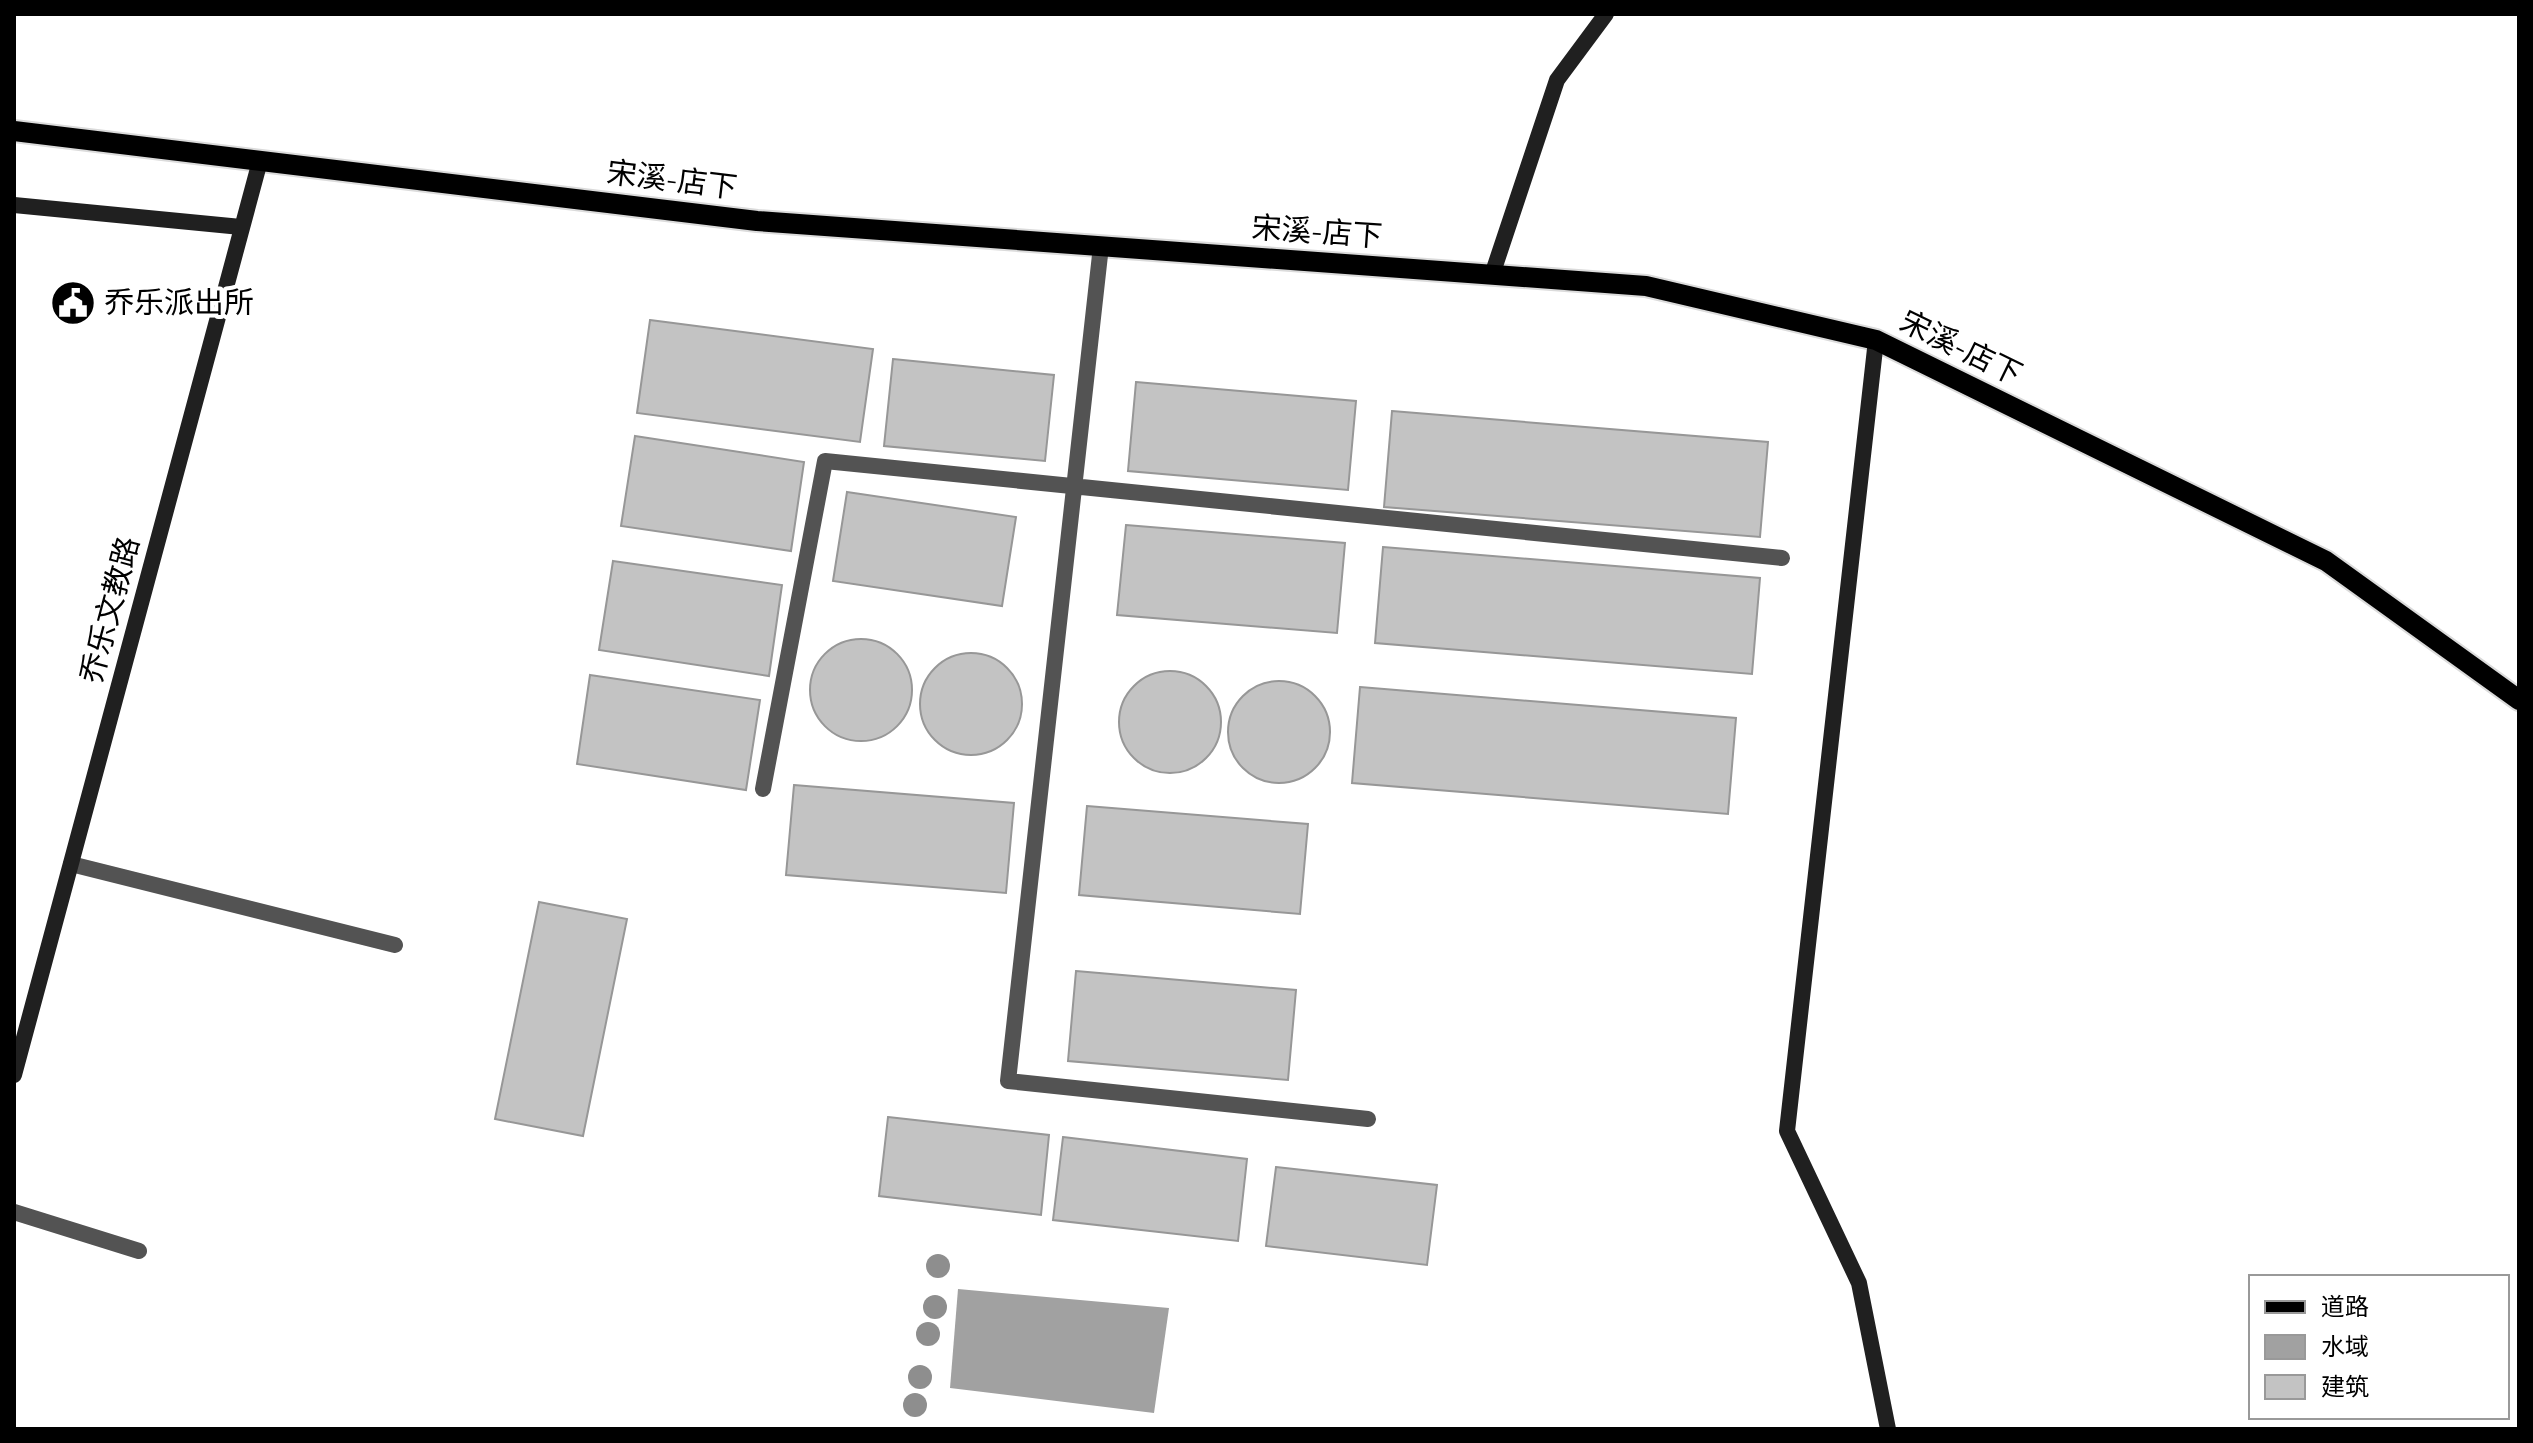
<svg xmlns="http://www.w3.org/2000/svg" width="2533" height="1443" font-family="'Sofia Sans Condensed','Noto Sans SC',sans-serif">
<style>
.water{fill:#a1a1a1}
.building{fill:#c3c3c3;stroke:#979797;stroke-width:2}
.lines{fill:none;stroke-linecap:round;stroke-linejoin:round}
.primary-casing{stroke:#dbdbdb;stroke-width:24}
.lane{stroke:#535353;stroke-width:16}
.secondary{stroke:#202020;stroke-width:16}
.primary{stroke:#000;stroke-width:20}
.tree{fill:#8e8e8e}
.labels{text-anchor:middle;stroke-width:8;stroke-linejoin:round;paint-order:stroke}
.street-label{font-size:30px;fill:#000;stroke:#fff}
.poi-label{font-size:30px;fill:#000;stroke:#fff;text-anchor:start}
</style>
<rect width="100%" height="100%" fill="#fff"/>
<path class="water" d="M958,1289L1169,1308L1154,1413L950,1388Z"/>
<path class="building" d="M650,320L873,349L860,442L637,413Z
M893,359L1054,375L1045,461L884,446Z
M1136,382L1356,401L1348,490L1128,471Z
M1392,411L1768,442L1760,537L1384,507Z
M635,436L804,462L791,551L621,526Z
M847,492L1016,517L1002,606L833,581Z
M1126,525L1345,543L1337,633L1117,615Z
M1383,547L1760,578L1752,674L1375,643Z
M613,561L782,585L769,676L599,650Z
M810 690a51 51 0 1 1 102 0a51 51 0 1 1-102 0Z
M920 704a51 51 0 1 1 102 0a51 51 0 1 1-102 0Z
M1119 722a51 51 0 1 1 102 0a51 51 0 1 1-102 0Z
M590,675L760,700L746,790L577,764Z
M1228 732a51 51 0 1 1 102 0a51 51 0 1 1-102 0Z
M1360,687L1736,718L1728,814L1352,783Z
M794,785L1014,803L1006,893L786,875Z
M1087,806L1308,824L1300,914L1079,895Z
M539,902L627,919L583,1136L495,1119Z
M1076,971L1296,990L1288,1080L1068,1061Z
M888,1117L1049,1135L1041,1215L879,1196Z
M1063,1137L1247,1159L1238,1241L1053,1220Z
M1276,1167L1437,1185L1427,1265L1266,1246Z"/>
<g class="lines">
<g class="primary-casing">
<path id="primary" d="M14,131L757,221L1646,286L1876,340L2326,561L2519,700"/>
</g>
<path class="lane" d="M1101,246L1008,1081L1368,1119
M763,789L825,461L1782,558
M71,864L395,945
M14,1212L139,1251"/>
<path class="secondary" d="M14,205L241,227
M1492,275L1557,80L1606,14
M1876,340L1787,1131L1859,1283L1888,1429
M14,1075L260,161"/>
<use href="#primary" class="primary"/>
</g>
<g class="tree">
<circle cx="938" cy="1266" r="12"/>
<circle cx="935" cy="1307" r="12"/>
<circle cx="928" cy="1334" r="12"/>
<circle cx="920" cy="1377" r="12"/>
<circle cx="915" cy="1405" r="12"/>
</g>
<defs>
<g id="civic-disc" transform="scale(2.3)"><circle r="9.5" fill="#000" stroke="#fff"/><path d="M-.6-6.5H3V-4.5H.6V-3L4-1V1h2V6H-6V1h2V-1L-.6-3ZM-1.2 2.5V6h2.4V2.5Z" fill="#fff"/></g>
</defs>
<g fill-rule="evenodd">
<use href="#civic-disc" x="73" y="303"/>
</g>
<g class="labels">
<g class="street-label">
<text transform="translate(672 180) rotate(7)" y="10">宋溪-店下</text>
<text transform="translate(1317 232) rotate(4)" y="10">宋溪-店下</text>
<text transform="translate(1961 348) rotate(26)" y="10">宋溪-店下</text>
<text transform="translate(110 610) rotate(-75)" y="10">乔乐文教路</text>
</g>
<g class="poi-label">
<text x="104" y="313">乔乐派出所</text>
</g>
</g>
<rect width="2533" height="1443" fill="none" stroke="#000000" stroke-width="32"/>
<rect x="2249" y="1275" width="260" height="144" fill="#ffffff" stroke="#999999" stroke-width="2"/>
<rect x="2265" y="1301" width="40" height="12" fill="#000000" stroke="#999999" stroke-width="2"/>
<text x="2321" y="1315" font-size="24" fill="#000000">道路</text>
<rect x="2265" y="1335" width="40" height="24" fill="#a1a1a1" stroke="#999999" stroke-width="2"/>
<text x="2321" y="1355" font-size="24" fill="#000000">水域</text>
<rect x="2265" y="1375" width="40" height="24" fill="#c3c3c3" stroke="#999999" stroke-width="2"/>
<text x="2321" y="1395" font-size="24" fill="#000000">建筑</text>
</svg>
